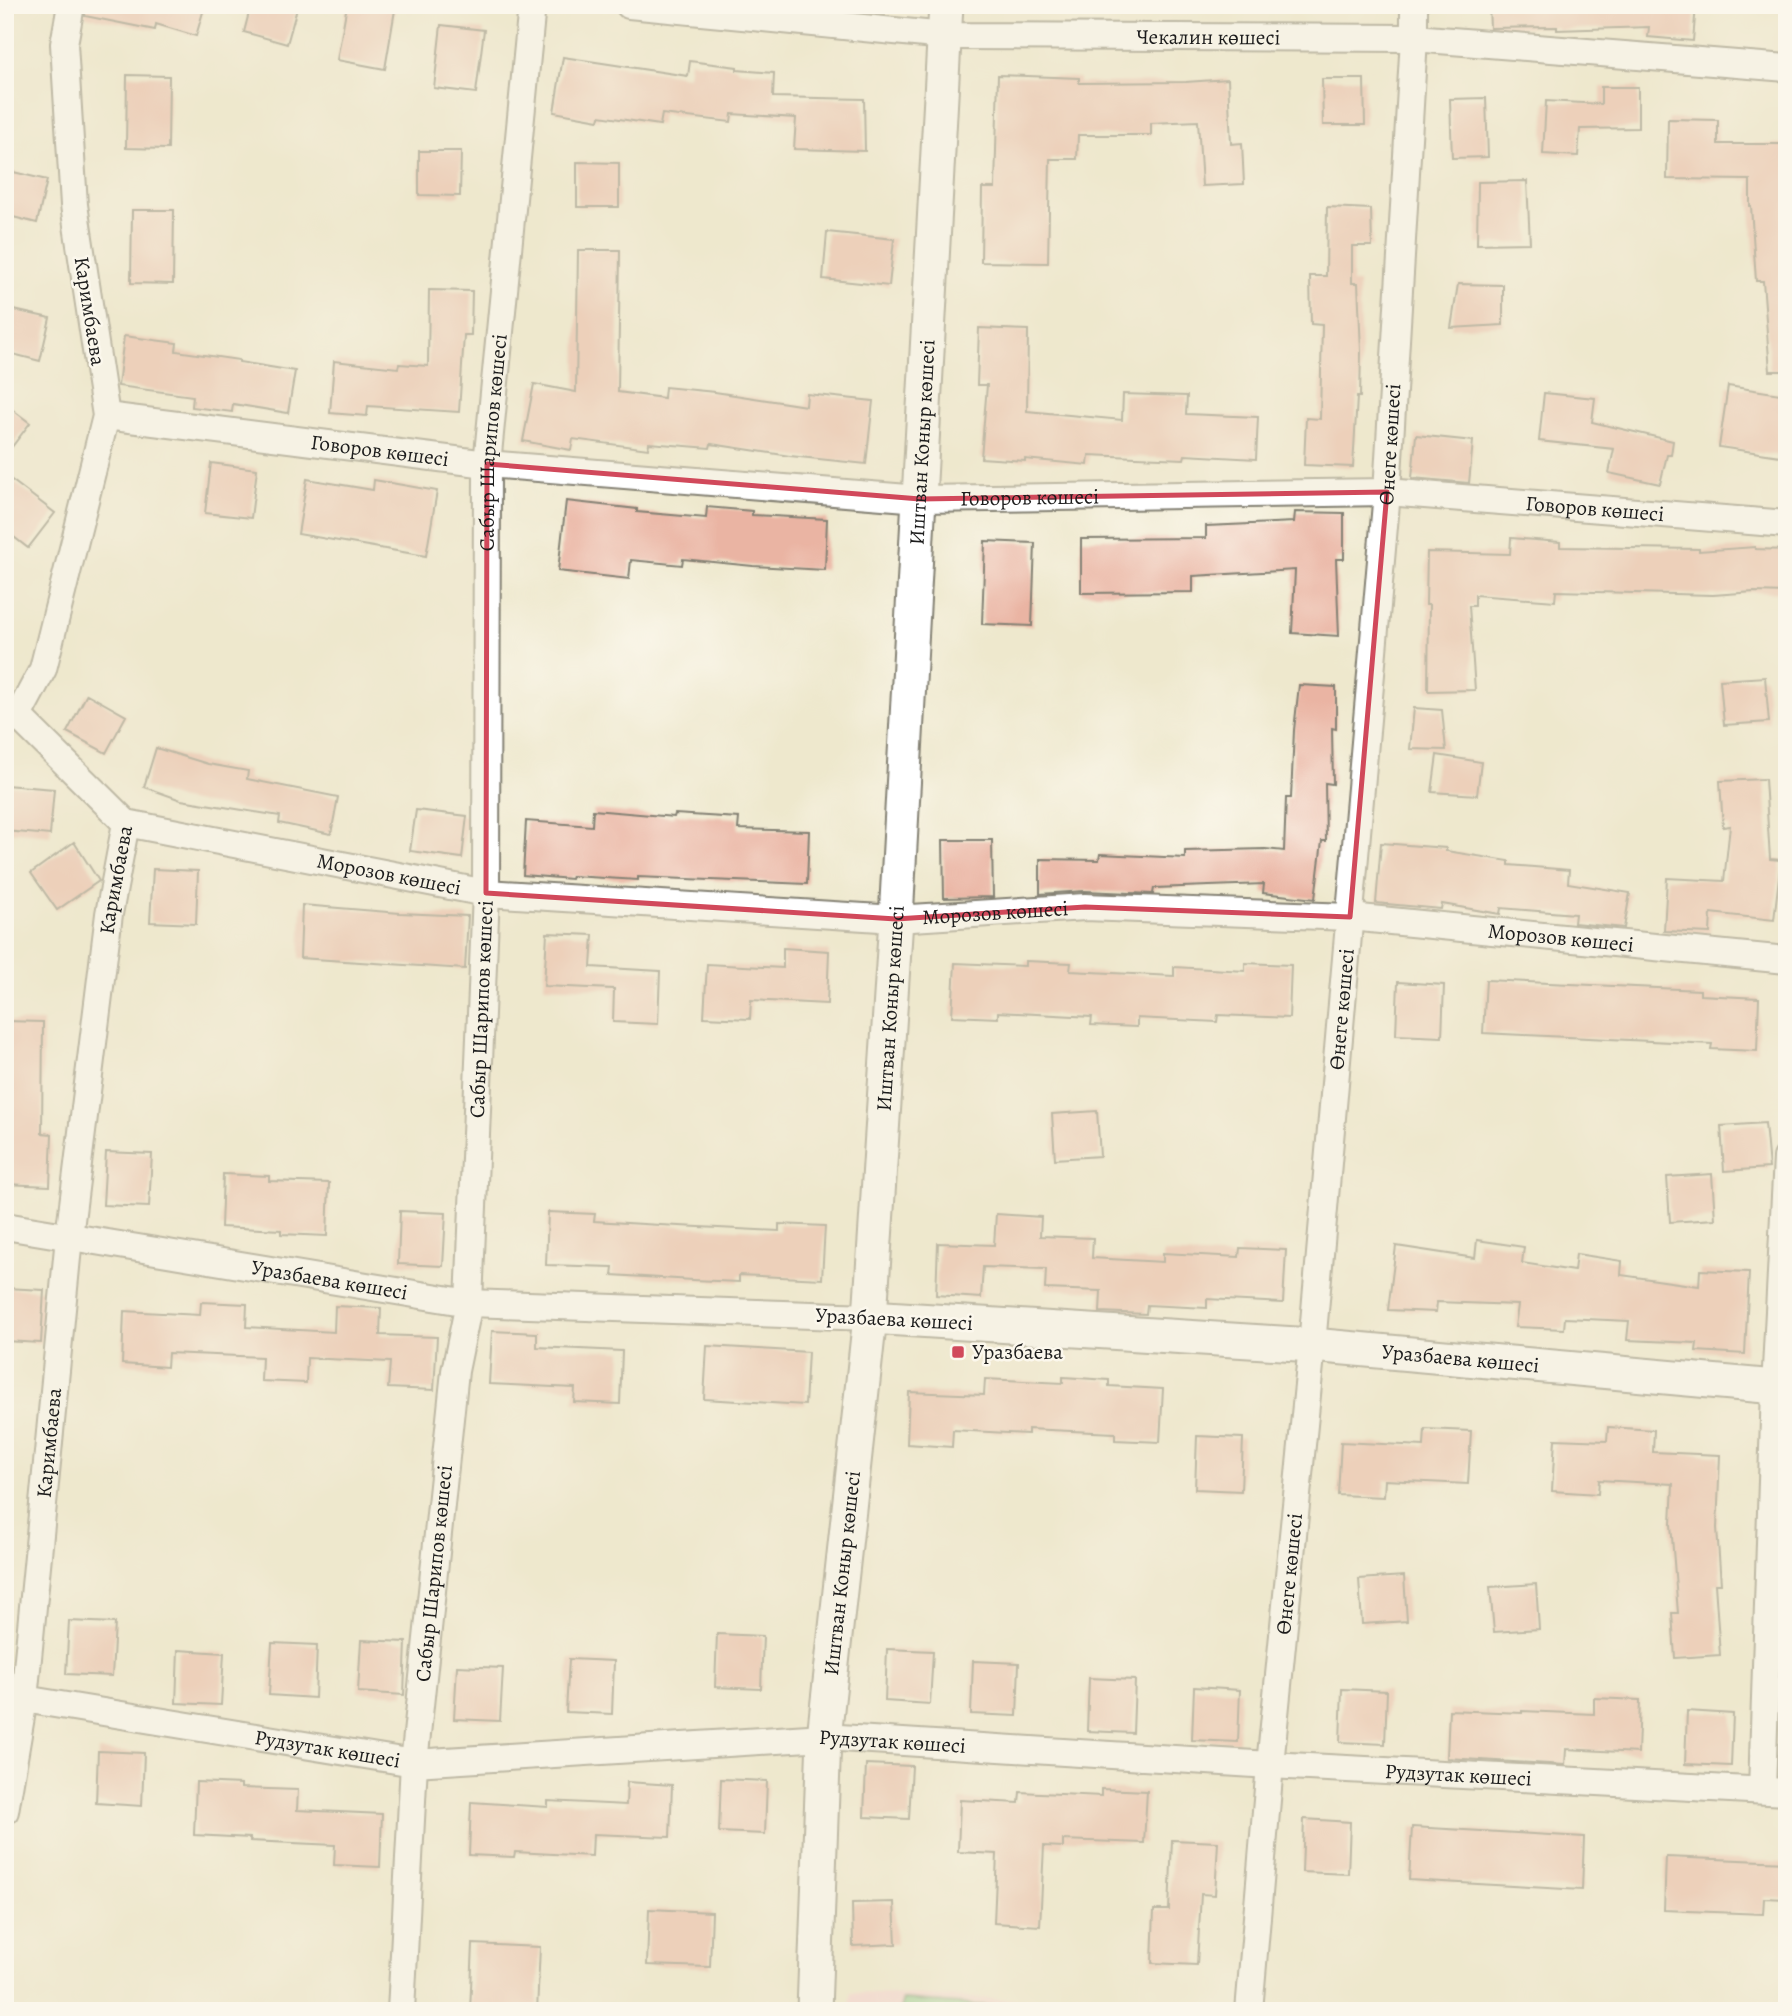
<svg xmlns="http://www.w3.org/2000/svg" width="1792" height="2016" font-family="Alegreya,serif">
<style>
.built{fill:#f7cfd2}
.green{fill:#84c984;stroke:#507250;stroke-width:2}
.building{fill:#eab4a3}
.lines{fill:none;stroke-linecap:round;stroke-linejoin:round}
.minor-casing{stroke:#858274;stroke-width:30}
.tertiary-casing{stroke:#858274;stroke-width:37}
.minor{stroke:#fff;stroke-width:26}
.tertiary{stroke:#fff;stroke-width:33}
.marked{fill:none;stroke:#d1495b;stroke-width:5;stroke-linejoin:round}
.poi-dot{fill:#d1495b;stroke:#fbf7ec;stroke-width:2.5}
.labels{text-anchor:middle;stroke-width:5;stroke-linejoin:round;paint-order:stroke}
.street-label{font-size:21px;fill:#1c1c1c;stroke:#fbf7ec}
.poi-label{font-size:21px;fill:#1c1c1c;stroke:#fbf7ec;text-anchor:start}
</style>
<rect width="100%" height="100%" fill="#fbf7ec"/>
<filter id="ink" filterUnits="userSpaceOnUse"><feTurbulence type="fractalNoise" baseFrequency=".0143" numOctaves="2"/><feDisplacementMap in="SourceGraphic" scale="14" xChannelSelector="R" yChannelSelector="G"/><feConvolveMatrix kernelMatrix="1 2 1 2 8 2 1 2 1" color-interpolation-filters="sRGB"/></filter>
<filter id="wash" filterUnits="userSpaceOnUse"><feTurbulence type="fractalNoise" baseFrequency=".00686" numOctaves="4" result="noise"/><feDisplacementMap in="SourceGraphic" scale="28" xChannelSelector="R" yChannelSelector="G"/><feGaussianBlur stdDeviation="1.57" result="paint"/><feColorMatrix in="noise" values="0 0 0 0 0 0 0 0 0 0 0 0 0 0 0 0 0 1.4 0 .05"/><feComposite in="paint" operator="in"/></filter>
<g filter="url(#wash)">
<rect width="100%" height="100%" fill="#eee8cd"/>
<path class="built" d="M851,1993L1231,2008V2011H850Z"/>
<path class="green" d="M902,2000L1061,2011H901Z"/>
<g id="blocks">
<path class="building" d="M86,5H205L196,36L156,24L155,30L85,16Z
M251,5H298L287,44L244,32Z
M347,5H366L395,10L385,69L337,60Z
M1489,5H1696L1693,41L1648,37L1649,27L1557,30V27L1490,28Z
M441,25L484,30L476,93L434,88Z
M563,57L688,76L690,61L737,67V70L774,73L773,97L864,99L865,151L794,149L796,118L732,114L731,122L662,114L660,125L600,116L599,120L554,112Z
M127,75L169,76L168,149L126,148Z
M998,75L1079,78V83L1186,82L1228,79L1231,144L1242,143L1244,184L1202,186L1198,121L1151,123V135H1078L1077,159H1050L1048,263L981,262L982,188H995Z
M1322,79H1364L1365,125H1323Z
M1601,87H1638V128L1580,129L1578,156L1543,154L1546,101L1601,104Z
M1486,98L1488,157L1452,158L1450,99Z
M1668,119L1718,120V144H1787V371H1770L1763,281H1756L1751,206H1750V180L1667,179Z
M419,151H461L460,196L419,195Z
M577,162L619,163V207H577Z
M5,170L47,180L37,223L5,215Z
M1527,181L1530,243L1477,244L1478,182Z
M1327,207L1371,209L1372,246H1352V283H1358L1361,351L1360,397H1357L1353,467L1304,465L1306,418L1320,419L1322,325L1311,324L1310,276H1326Z
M132,210H174L173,284L131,283Z
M827,232L894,239L889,286L823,279Z
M578,250H620L618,392L664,398L665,387L715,392L806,406L807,394L873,401L866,464L790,456L711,444L710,448L649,443L648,449L573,439L571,450L523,441L534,384L576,392Z
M1458,284L1503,285V325L1451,328Z
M429,290L472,291L471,335H464L459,412L368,406L367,416L330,413L334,361L398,368L399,364L428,366Z
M5,308L50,318L40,361L5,352Z
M979,328L1028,330L1027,411L1122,420L1123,394L1187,396L1186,414L1258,417L1256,459L1185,455L1184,459L1089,455L1088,465L1025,459V461L981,458L987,385H977Z
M124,336L177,343L176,351L239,360V362L295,371L288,413L233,404L232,412L192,407L193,396L118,386Z
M1728,386L1787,395V457L1719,447Z
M1544,393L1595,398L1592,422L1673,441L1671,455H1667L1660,484L1609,473L1614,449L1539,441Z
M5,404L30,423L5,456Z
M1416,435L1473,441L1469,483L1412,478Z
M211,463L257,469L251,518L205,513Z
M5,475L55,513L28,548L5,530Z
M307,479L373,490L374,480L437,491L426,556L298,534Z
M566,501L637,509V512L706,518L707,507L752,511V515L827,519L825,570L753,566L683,559L682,565L631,560L629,579L558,571Z
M1295,512L1344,513V559H1336L1339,636L1292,633L1295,570L1193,576V592L1081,593V539L1206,538V526L1294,522Z
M1511,538L1560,542V547L1699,549V551L1755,547V549L1787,550V593L1754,592L1713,595L1556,591L1555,601L1475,595V606H1469L1475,690L1428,691L1429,605H1426L1427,552L1510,554Z
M985,541L1035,543L1032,626L982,624Z
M1765,677L1769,722L1724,725L1720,680Z
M1299,685L1336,687V729L1332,728L1333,784L1325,783L1326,841H1322L1315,899L1263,893L1264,884L1154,888L1153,894L1085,891L1040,894V859L1099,860L1100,854L1185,858V851L1265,849L1284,851L1286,798H1291L1294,730Z
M87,694L126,716L106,753L67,732Z
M1414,708L1442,710L1446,750L1410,749Z
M156,748L208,764L248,771L247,779L338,797L331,834L279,823L280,816L181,800L144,787Z
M1437,755L1481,762L1477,795L1432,792Z
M1765,779L1770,859L1781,860L1774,920L1711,913L1710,933L1664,931L1667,878L1724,881L1730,826L1723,827L1720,781Z
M5,785L54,789L50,835L5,831Z
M416,810L467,816L462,858L410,851Z
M593,810L674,817L675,814L739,818L738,829L809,831L807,884L638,877V880L572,876L571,879L523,875L526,821L592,826Z
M943,840H992L993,897L944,898Z
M74,842L99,881L57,910L31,873Z
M1381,843L1446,848V851L1509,861V865L1569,870L1568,883L1630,893L1624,928L1574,923L1575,914L1501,908L1500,914L1442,904L1441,909L1376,903Z
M153,869L198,871L196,924L150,922Z
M302,905L400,913L468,916L465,969L300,958Z
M547,933L593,935L591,967L660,971L658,1024L613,1022L614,989L544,986Z
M783,948L829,951L827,1004L751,1000L750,1019L704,1017L707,964L783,968Z
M1025,961L1071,963L1070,971L1174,976V967L1245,971V963L1291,965L1289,1018L1218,1015L1217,1022L1137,1018V1027L1091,1025L1092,1017L998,1012V1018L952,1016L955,963L1025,966Z
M1486,980L1700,990V995L1759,998L1757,1051L1711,1049L1712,1044L1483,1033Z
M1398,982L1444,985L1442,1037L1396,1035Z
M5,1021L43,1022L42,1133L52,1134L50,1186L5,1184L8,1094H5Z
M1097,1111L1100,1156L1055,1159L1052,1114Z
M1765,1123L1769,1168L1724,1171L1721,1126Z
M106,1152L152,1154L149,1207L103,1205Z
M223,1174L269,1176V1181L329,1183L327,1236L281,1234V1230L221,1227Z
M1712,1174L1715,1219L1670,1222L1667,1177Z
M400,1211L446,1213L443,1266L398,1264Z
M548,1212L595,1214L594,1221L660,1225L779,1231V1224L825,1226L822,1279L739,1275V1282L693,1280L612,1275L613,1267L546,1265Z
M996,1214L1041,1217L1040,1236L1093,1238L1092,1258L1163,1262V1253L1239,1257L1240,1248L1286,1250L1283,1303L1207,1299V1308L1147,1305L1146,1314L1100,1312L1101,1291L1045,1289L1046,1269L983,1267L981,1298L936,1295L938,1243L994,1245Z
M1477,1240L1524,1247L1522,1263L1574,1271L1576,1254L1622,1261L1621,1275L1699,1286L1700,1270L1749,1272L1745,1354L1696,1351L1697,1343L1627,1340L1629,1321L1565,1318L1564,1329L1515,1327L1518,1305L1437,1302L1436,1312L1388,1310L1396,1246L1475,1258Z
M5,1288L44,1290L41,1343L5,1341Z
M201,1302L247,1304L246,1327L334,1332L335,1306L381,1308L380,1335L437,1337L434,1390L388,1388L390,1362L307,1358L306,1383L261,1381L262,1357L168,1353L167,1367L122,1364L124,1311L200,1315Z
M492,1331L537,1333V1347L622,1351L620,1404L574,1402L575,1388L489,1384Z
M707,1346L808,1352L805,1405L704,1399Z
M1063,1377L1109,1380V1386L1163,1389L1160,1442L1115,1440V1433L1028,1429V1434L953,1430L952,1447L907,1444L909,1392L984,1395L985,1379L1063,1383Z
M1608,1427L1654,1430L1653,1452L1720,1455L1717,1528L1721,1584H1715L1720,1655L1675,1658L1672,1613H1678L1671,1524L1673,1484L1599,1480L1598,1494L1552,1491L1555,1439L1607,1441Z
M1425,1429L1471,1431L1468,1484L1385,1480L1384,1497L1338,1495L1341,1442L1424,1446Z
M1197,1436L1243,1438L1241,1491L1195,1489Z
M1404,1576L1407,1621L1362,1624L1359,1579Z
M1536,1584L1539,1629L1494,1632L1490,1587Z
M69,1621L115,1623L112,1676L66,1674Z
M717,1634L763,1636L761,1689L715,1687Z
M361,1640L406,1642L404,1695L358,1692Z
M272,1643L317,1645L315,1698L269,1695Z
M887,1649L933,1651L930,1704L885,1701Z
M178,1650L224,1653L221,1705L176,1703Z
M569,1659L614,1661L612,1714L566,1712Z
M973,1661L1019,1663L1017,1716L971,1714Z
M457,1666L503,1668L500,1721L454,1719Z
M1089,1678L1135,1680L1133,1733L1087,1731Z
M1194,1687L1240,1690L1238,1742L1192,1740Z
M1342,1689L1387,1691L1385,1744L1340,1742Z
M1594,1698L1640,1700L1638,1753L1566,1749L1565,1765L1447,1758L1449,1710L1522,1713V1711L1594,1714Z
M1687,1711L1733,1714L1731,1766L1685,1764Z
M98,1751L144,1753L142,1806L96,1803Z
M866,1764L912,1766L909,1819L864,1817Z
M721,1779L767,1781L765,1834L719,1832Z
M196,1782L241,1784V1788L298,1790L297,1810L382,1814L380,1867L334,1865L335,1845L250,1841V1838L194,1835Z
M627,1782L672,1785L670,1837L593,1834L592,1856L515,1852L514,1857L469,1855L471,1802L548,1807V1801L626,1805Z
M1101,1789L1147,1791L1144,1843L1063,1840V1847L1044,1846L1040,1926L994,1923L997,1854L958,1852L960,1800L1019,1803L1020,1792L1101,1796Z
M1304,1819L1350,1822L1348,1874L1302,1872Z
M1412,1827L1584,1837L1582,1890L1409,1880Z
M1172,1840L1218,1842L1215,1895L1201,1894L1197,1965L1152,1963L1154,1910H1169Z
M1666,1857L1787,1862V1899L1764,1898L1763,1914L1664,1910Z
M894,1902L896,1944L853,1946L852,1903Z
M649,1909L712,1912L710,1967L647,1965Z
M473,1944L540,1947L537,2011H470Z"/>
</g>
</g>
<g filter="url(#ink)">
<use href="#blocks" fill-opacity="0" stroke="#858274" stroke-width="2"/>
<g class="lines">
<g class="minor-casing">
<g id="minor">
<path id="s1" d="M629,5L945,36L1414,38L1787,68"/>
<path id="s2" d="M106,416L487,464L920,499L1387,492L1787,524"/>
<path d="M5,711L18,716L126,823"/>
<path d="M18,716L43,669L106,416L74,205L64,44L71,5"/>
<path id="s3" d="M126,823L486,893L896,919L1085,907L1350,917L1787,960"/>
<path id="s4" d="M5,1226L469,1303L870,1317"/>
<path id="s5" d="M5,1695L24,1699L414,1763L824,1737L1270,1765L1787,1792"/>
<path d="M1762,1790L1775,1388L1787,1158"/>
<path id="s6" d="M5,1811L24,1699L69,1237L109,914L126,823"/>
<path id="s7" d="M401,2011L414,1763L455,1371L469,1303L486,893L487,464L532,5"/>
<path id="s8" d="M1249,2011L1270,1765L1312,1345L1387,492L1414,38V5"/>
</g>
</g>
<g class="tertiary-casing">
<g id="tertiary">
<path id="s9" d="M870,1317L1312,1345L1787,1388"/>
<path id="s10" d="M814,2011L824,1737L870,1317L896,919L946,5"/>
</g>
</g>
<use href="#minor" class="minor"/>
<use href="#tertiary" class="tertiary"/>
</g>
</g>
<path d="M0 0H1792V2016H0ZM487,464L920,499L1387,492L1350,917L1085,907L896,919L486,893Z" fill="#eee8cd" fill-opacity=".55" fill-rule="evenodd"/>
<path class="marked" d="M487,464L920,499L1387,492L1350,917L1085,907L896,919L486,893Z"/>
<rect class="poi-dot" x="951" y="1345" width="14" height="14" rx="3.5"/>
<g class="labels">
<g class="street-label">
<text dy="7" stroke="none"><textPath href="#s1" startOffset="581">Чекалин көшесі</textPath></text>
<text transform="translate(90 311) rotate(81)" y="7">Каримбаева</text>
<text dy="7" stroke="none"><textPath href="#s7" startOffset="1573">Сабыр Шарипов көшесі</textPath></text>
<text dy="7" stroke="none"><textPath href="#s10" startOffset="1573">Иштван Коныр көшесі</textPath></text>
<text dy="7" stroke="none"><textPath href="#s8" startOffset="1573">Өнеге көшесі</textPath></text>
<text dy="7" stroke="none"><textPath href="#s2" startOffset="276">Говоров көшесі</textPath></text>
<text dy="7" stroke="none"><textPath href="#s2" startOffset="928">Говоров көшесі</textPath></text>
<text dy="7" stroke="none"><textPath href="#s2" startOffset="1494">Говоров көшесі</textPath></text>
<text dy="7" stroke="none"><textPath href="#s3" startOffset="268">Морозов көшесі</textPath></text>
<text dy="7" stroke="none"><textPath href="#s6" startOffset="938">Каримбаева</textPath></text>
<text dy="7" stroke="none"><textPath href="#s3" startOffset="877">Морозов көшесі</textPath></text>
<text dy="7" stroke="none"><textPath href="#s3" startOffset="1444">Морозов көшесі</textPath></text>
<text dy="7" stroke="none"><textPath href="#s7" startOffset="1006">Сабыр Шарипов көшесі</textPath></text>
<text dy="7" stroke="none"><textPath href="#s10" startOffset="1006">Иштван Коныр көшесі</textPath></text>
<text dy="7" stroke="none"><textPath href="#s8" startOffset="1006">Өнеге көшесі</textPath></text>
<text dy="7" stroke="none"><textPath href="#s4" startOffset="329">Уразбаева көшесі</textPath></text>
<text transform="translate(894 1319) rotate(3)" y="7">Уразбаева көшесі</text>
<text dy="7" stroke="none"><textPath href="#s9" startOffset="592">Уразбаева көшесі</textPath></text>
<text dy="7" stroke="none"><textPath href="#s6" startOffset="371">Каримбаева</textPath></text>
<text dy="7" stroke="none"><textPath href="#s7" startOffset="439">Сабыр Шарипов көшесі</textPath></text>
<text dy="7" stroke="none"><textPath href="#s8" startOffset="439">Өнеге көшесі</textPath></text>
<text dy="7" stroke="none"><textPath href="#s10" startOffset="439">Иштван Коныр көшесі</textPath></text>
<text dy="7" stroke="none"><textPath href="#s5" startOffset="894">Рудзутак көшесі</textPath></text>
<text dy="7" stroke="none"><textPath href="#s5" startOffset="327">Рудзутак көшесі</textPath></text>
<text dy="7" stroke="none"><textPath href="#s5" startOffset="1461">Рудзутак көшесі</textPath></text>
</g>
<g class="poi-label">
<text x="972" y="1359">Уразбаева</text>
</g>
</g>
<rect width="1792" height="2016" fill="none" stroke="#fbf7ec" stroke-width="28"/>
</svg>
